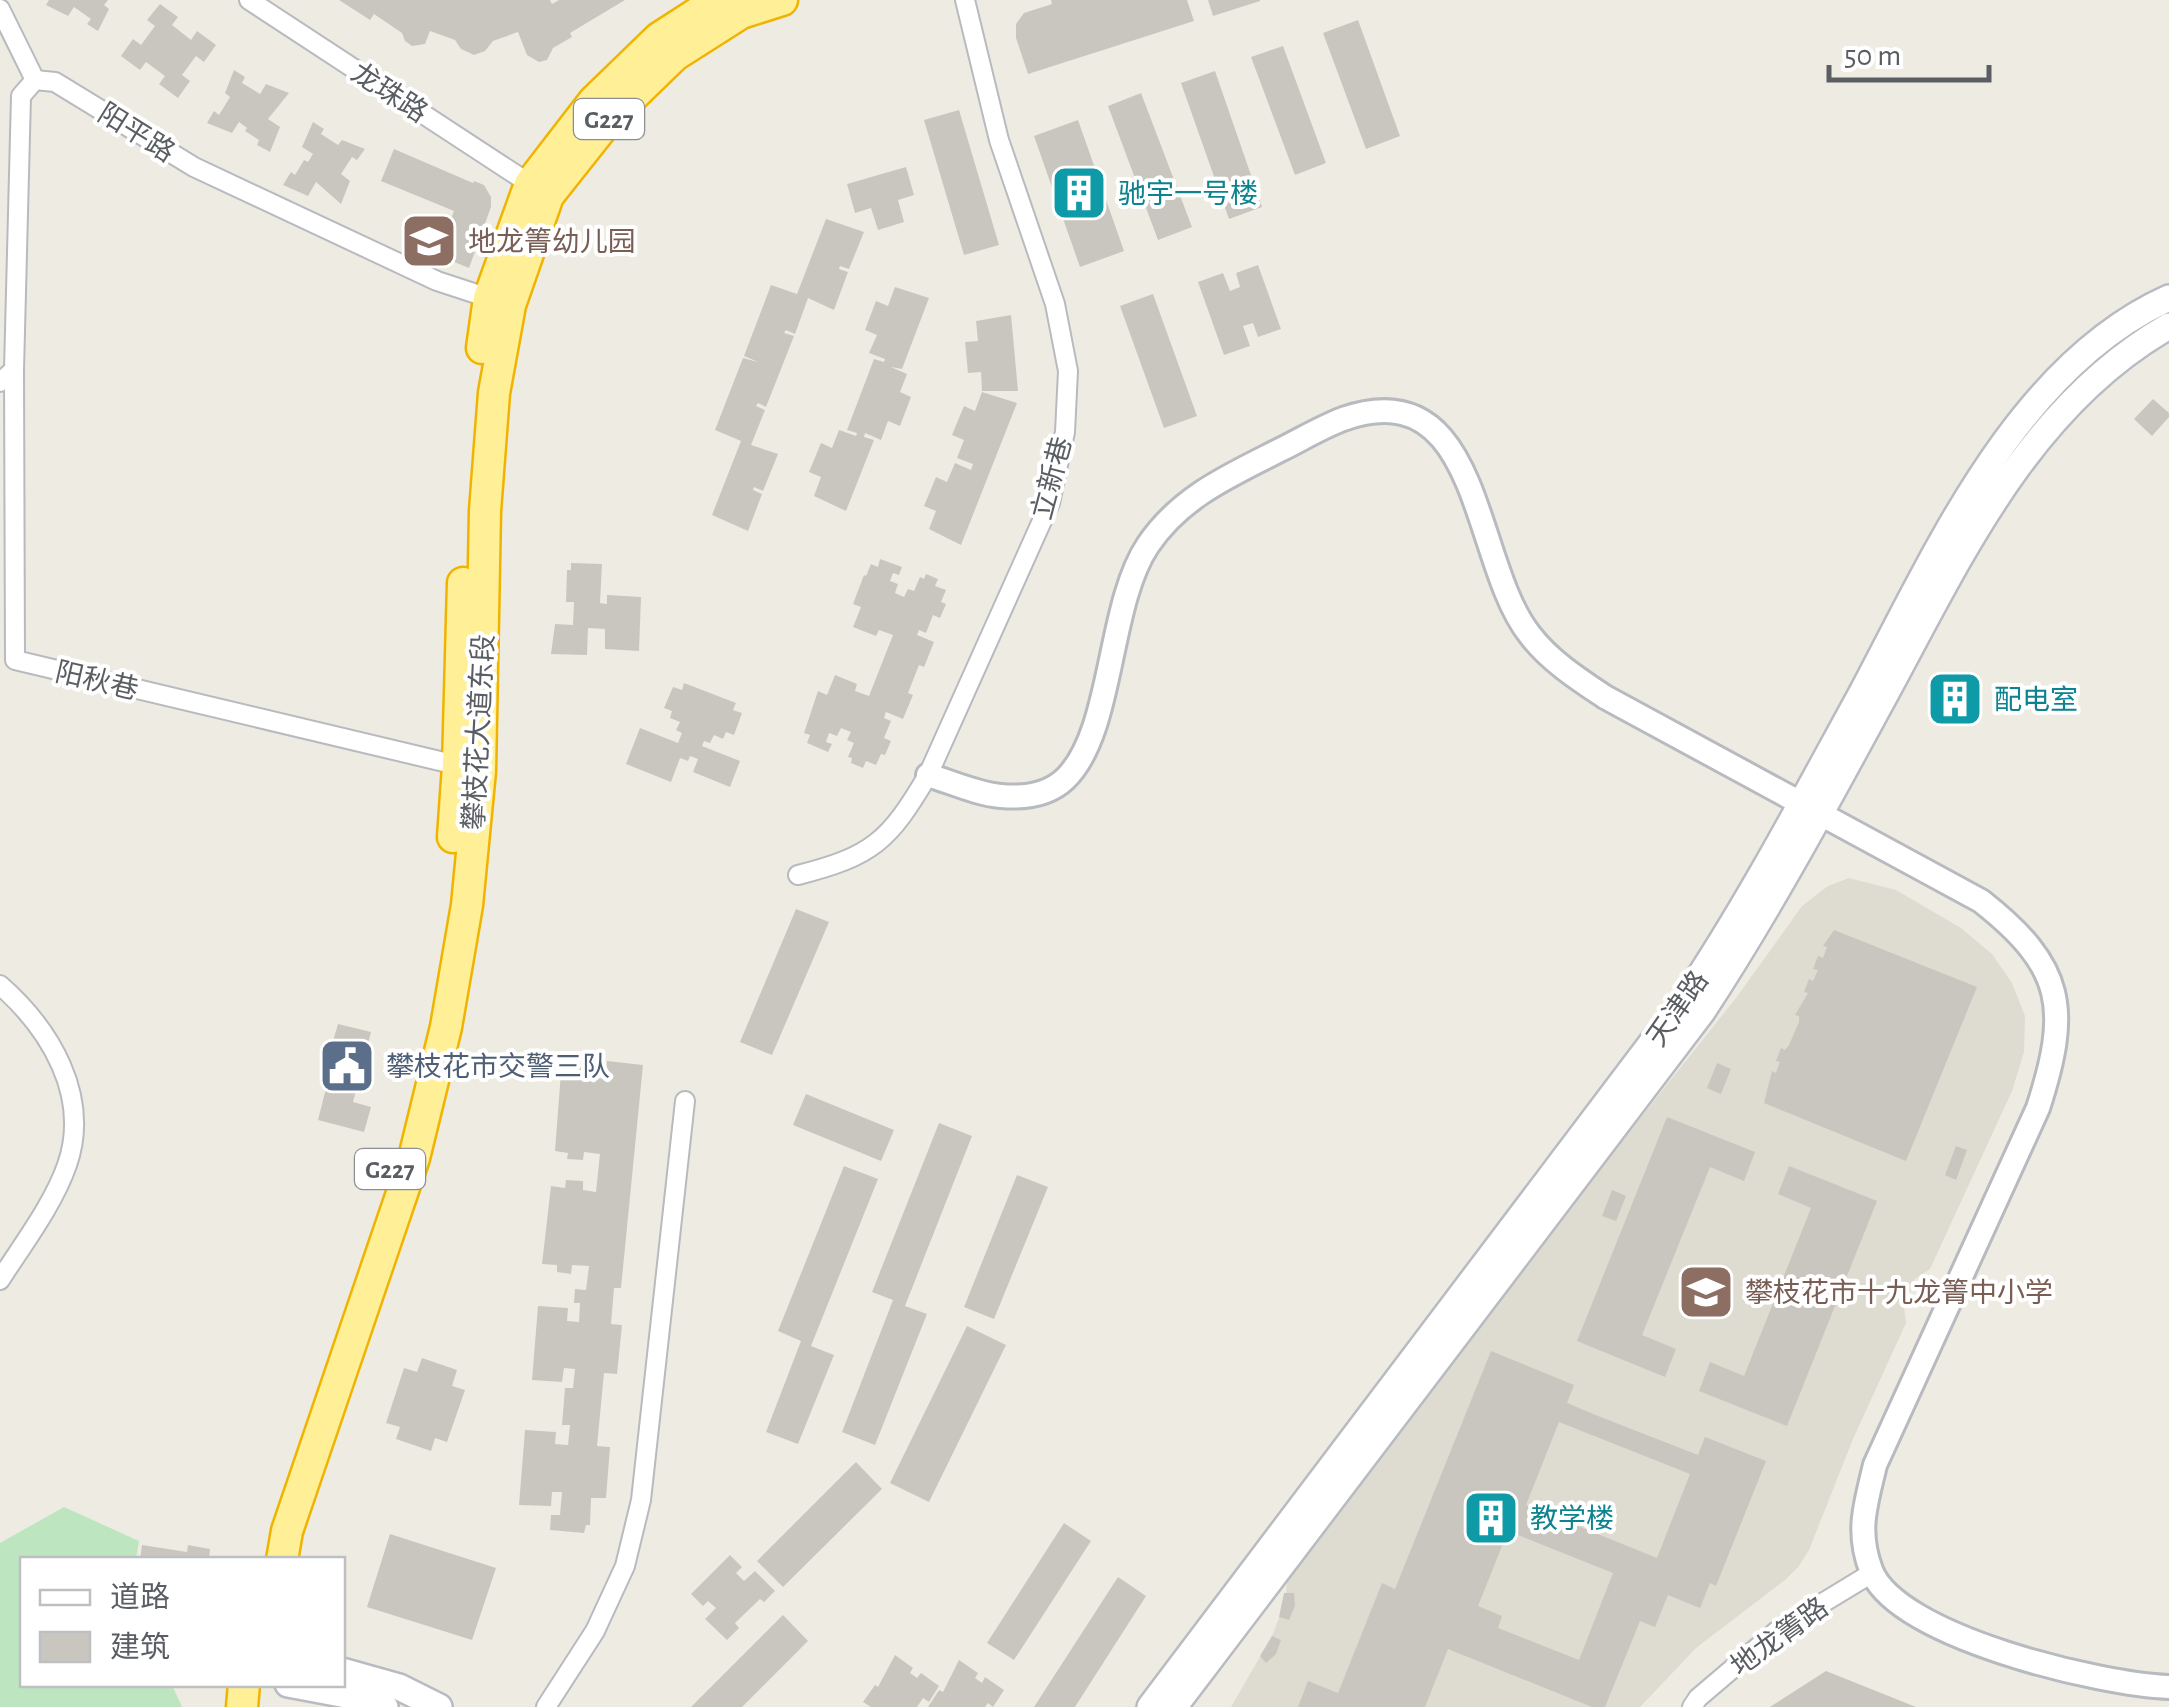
<svg xmlns="http://www.w3.org/2000/svg" width="2169" height="1707" font-family="'Alegreya Sans','Noto Sans SC',sans-serif">
<style>
.education{fill:#dedbd0}
.green{fill:#bde6c0}
.building{fill:#c9c6bf;fill-rule:evenodd}
.lines{fill:none;stroke-linecap:round;stroke-linejoin:round}
.minor-casing{stroke:#b7babf;stroke-width:22}
.tertiary-casing{stroke:#b7babf;stroke-width:28}
.secondary-casing{stroke:#b8bbc1;stroke-width:30}
.trunk-casing{stroke:#f0b400;stroke-width:35}
.minor{stroke:#fff;stroke-width:18}
.tertiary{stroke:#fff;stroke-width:22}
.secondary{stroke:#fff;stroke-width:25}
.trunk{stroke:#ffef97;stroke-width:30}
.labels{text-anchor:middle;stroke-width:8;stroke-linejoin:round;paint-order:stroke}
.shield{fill:#fff;stroke:#8c8e92;stroke-width:2.5}
.shield-label{font-size:25px;font-weight:bold;fill:#5a5e63}
.street-label{font-size:28px;fill:#5a5e63;stroke:#fff}
.culture-label{font-size:28px;fill:#0d838f;stroke:#fff;text-anchor:start}
.education-label{font-size:28px;fill:#785e54;stroke:#fff;text-anchor:start}
.service-label{font-size:28px;fill:#4e5e75;stroke:#fff;text-anchor:start}
</style>
<rect width="100%" height="100%" fill="#eeece2"/>
<path class="education" d="M1849,878L1896,890L1961,928L1992,954L2012,983L2025,1016L2024,1052L2012,1091L1930,1269L1915,1279L1904,1307L1906,1323L1853,1439L1809,1550L1799,1566L1785,1580L1696,1648L1640,1707H1231L1272,1636L1285,1603L1289,1559L1736,998L1802,906L1828,886Z"/>
<path class="green" d="M64,1507L139,1541L136,1559L22,1560V1684L172,1685L182,1707H0V1543Z"/>
<path class="building" d="M49,0H108L104,5L109,9L98,31L87,24L91,19L74,7L68,16L46,5Z
M339,0H550L552,4L559,0H625L570,33L572,37L553,48L547,60L539,62L527,55L518,32L493,41L485,51L474,55L461,49L455,40L430,31L425,44L412,46L405,41L402,33L374,14L370,20Z
M1051,0H1187L1194,21L1028,74L1016,38V24L1024,13L1052,4Z
M1208,0H1260V1L1213,16Z
M160,4L178,17L172,25L191,40L197,31L216,45L204,62L196,56L182,75L190,81L178,98L159,84L165,76L146,62L140,70L121,56L133,39L141,45L155,26L147,20Z
M1358,20L1400,136L1366,149L1323,33Z
M1283,46L1326,163L1295,175L1251,57Z
M234,70L245,77L242,83L260,94L266,84L289,93L268,119L280,127L270,152L257,145L259,140L245,131L247,128L239,122L232,133L207,123L214,111L219,115L230,97L225,93Z
M1215,71L1262,207L1229,219L1181,83Z
M1141,93L1192,227L1158,240L1108,106Z
M959,110L999,245L964,255L924,120Z
M1078,120L1124,251L1080,267L1034,136Z
M313,122L324,129L321,134L338,145L342,140L365,149L357,160L352,157L341,174L350,181L341,204L316,182L308,196L283,185L291,172L295,175L304,160L308,162L313,154L302,147Z
M394,149L473,183L474,181L484,185L491,197V207L469,268L437,255L454,211L381,181Z
M906,167L914,195L898,200L904,222L878,230L871,208L855,213L847,184Z
M826,219L864,232L849,269L840,266L839,269L848,272L834,310L808,298L795,334L786,330L784,333L794,336L766,407L758,403L756,406L765,410L751,445L778,454L763,491L754,487L753,490L762,494L748,531L712,515L741,441L715,430L743,358L758,362L744,356L771,285L797,294Z
M1258,265L1281,329L1258,337L1253,323L1243,326L1250,346L1224,355L1198,282L1223,273L1230,291L1240,287L1236,273Z
M895,287L929,298L902,369L891,367L907,374L900,392L911,397L900,426L888,421L881,440L865,433L864,437L874,440L846,511L814,496L821,477L809,472L821,443L832,448L839,430L856,436L857,433L847,430L874,359L884,362L885,359L869,353L877,335L865,330L876,301L888,306Z
M1153,294L1197,416L1164,428L1120,306Z
M1011,315L1018,391H982L981,372L968,373L965,342L978,341L976,321Z
M982,392L1017,403L961,545L929,529L936,511L924,506L936,477L947,482L955,463L971,470L973,464L957,458L964,440L952,435L964,406L975,411Z
M2153,399L2169,413V417L2152,436L2134,419Z
M880,559L902,567L899,575L893,573L890,581L898,584L895,593L904,597L908,589L914,591L920,577L924,579L926,574L938,579L935,586L946,590L941,602L946,604L940,618L933,615L926,633L919,630L917,635L934,642L924,667L919,665L908,693L913,695L903,719L886,712L884,718L891,721L884,738L891,741L885,755L881,754L876,765L866,761L863,768L851,763L852,758L848,757L854,743L847,740L851,732L841,728L837,736L829,733L826,742L832,744L828,752L807,743L810,735L804,733L818,691L827,695L835,675L857,684L855,691L869,696L893,635L879,630L876,636L853,627L861,607L853,604L864,575L866,576L871,564L878,567Z
M571,563L602,564L600,603L607,604V595L641,597L639,651L605,649V629L588,628L587,655L551,654L555,624L573,625L574,602H566L567,570H571Z
M684,683L736,703L733,710L742,713L734,735L726,732L723,739L714,735L710,743L704,741L702,746L740,761L730,787L693,772L698,759L690,756L688,761L680,758L671,782L626,764L640,728L678,743L682,733L676,730L680,722L670,718L672,711L664,708L673,687L682,690Z
M1953,684L1971,695L1957,716L1939,704Z
M796,909L829,922L772,1055L740,1042Z
M1834,930L1977,987L1906,1161L1764,1103L1772,1071L1776,1073L1780,1062L1776,1061L1781,1048L1785,1050L1789,1045L1799,1022V1016L1795,1015L1808,993L1804,992L1809,979L1813,981L1818,970L1813,969L1818,956L1823,958L1827,947L1823,946Z
M338,1024L371,1032L353,1102L371,1107L364,1132L318,1120L336,1049L331,1048Z
M607,1061L643,1065L621,1288H614L611,1324L622,1325L617,1374L604,1373L597,1446L610,1447L606,1498H591L590,1525H586L584,1533L550,1530L551,1515H560L562,1492H552L551,1506L519,1505L525,1430L556,1432L555,1444L568,1445L570,1425H562L565,1388H573L575,1369L564,1368L562,1382L532,1380L538,1306L568,1308L567,1321L579,1322L580,1303H574L575,1289L586,1290L589,1266L572,1265L571,1274L557,1272V1265L542,1264L551,1186L565,1188L566,1180L583,1181V1190L596,1192L600,1154L584,1152L583,1160L567,1159L568,1153L555,1151L561,1072L576,1074L577,1067L592,1068L591,1077L605,1079Z
M1717,1063L1731,1069L1721,1094L1707,1088Z
M806,1094L894,1130L881,1161L793,1125Z
M1667,1117L1755,1152L1744,1181L1710,1167L1642,1335L1676,1349L1665,1377L1577,1341Z
M939,1123L972,1136L905,1306L927,1314L875,1445L842,1432L893,1300L872,1292Z
M1956,1146L1967,1150L1956,1180L1945,1175Z
M844,1166L878,1179L811,1346L834,1355L798,1444L766,1432L801,1341L778,1331Z
M1789,1166L1877,1201L1787,1426L1699,1391L1710,1362L1744,1376L1811,1208L1778,1194Z
M1017,1175L1048,1187L994,1319L964,1307Z
M1612,1190L1626,1196L1616,1221L1602,1216Z
M967,1326L1006,1345L929,1502L890,1483Z
M1491,1351L1574,1385L1567,1403L1598,1416L1698,1455L1705,1437L1766,1461L1716,1586L1710,1583L1700,1608L1668,1595L1655,1627L1640,1621L1605,1707H1592L1448,1649L1425,1707H1298L1308,1681L1338,1693L1382,1583L1395,1589ZM1559,1422L1690,1474L1657,1558L1526,1505ZM1508,1531L1613,1573L1579,1660L1498,1628L1502,1616L1478,1606Z
M422,1358L457,1370L452,1386L465,1390L447,1442L435,1438L431,1451L396,1439L400,1427L386,1423L404,1368L417,1372Z
M856,1462L882,1489L783,1587L757,1561Z
M1064,1523L1091,1541L1014,1660L987,1643Z
M390,1534L496,1568L472,1640L367,1607Z
M142,1545L187,1552L188,1545L210,1549L209,1560H140Z
M730,1555L742,1567L736,1573L744,1581L755,1571L775,1591L764,1602L760,1599L735,1623L739,1628L727,1640L705,1619L716,1608L708,1601L703,1606L691,1594Z
M1118,1577L1146,1596L1075,1707H1034Z
M1284,1593H1294L1295,1606L1289,1620L1279,1617Z
M783,1615L808,1641L742,1707H691Z
M1272,1636L1281,1640L1276,1654L1266,1663L1260,1656Z
M895,1655L913,1668L910,1673L917,1678L921,1673L939,1686L929,1702L923,1698L917,1707H871L863,1702L875,1685L878,1687Z
M959,1660L978,1673L975,1678L982,1683L985,1677L1004,1690L993,1707L988,1703L985,1707H928L939,1690L943,1692Z
M1826,1671L1916,1707H1770Z"/>
<g class="lines">
<g class="minor-casing">
<path id="minor" d="M249,0L530,184
M0,9L35,80
M14,370L21,96L35,80L55,82L194,167L437,281L495,300
M0,382L14,370L15,660L465,767
M798,875C873,856 889,841 928,775L1050,503L1065,432L1068,371L1055,304L999,140L965,0
M0,985C50,1029 91,1096 67,1165C53,1205 23,1244 0,1280
M546,1707L595,1631L625,1566L641,1500L685,1101
M1692,1707L1698,1698L1778,1630L1872,1573"/>
</g>
<g class="tertiary-casing">
<path id="tertiary" d="M928,775C951,782 977,794 1001,796C1023,798 1048,795 1065,779C1114,732 1107,606 1148,545C1181,496 1231,475 1282,449C1302,439 1322,427 1343,419C1483,370 1471,561 1530,635C1550,661 1578,679 1605,697L1981,901C2065,967 2070,1009 2038,1108L1875,1465C1866,1504 1856,1530 1871,1570C1896,1637 2103,1685 2169,1687"/>
</g>
<g class="secondary-casing">
<path id="secondary" d="M342,1671L399,1687L439,1707
M288,1684L352,1696L385,1707
M1150,1707L1684,1000C1749,903 1803,800 1859,698C1934,558 2015,367 2169,298
M1174,1707L1702,1012C1769,910 1827,802 1885,695C1959,559 2028,406 2169,326"/>
</g>
<g class="trunk-casing">
<path id="trunk" d="M482,348L489,298L530,184L594,101L659,38L718,0
M453,837L458,766L463,583
M282,1560L287,1531L414,1158L446,1027L467,905L480,771L485,511L494,393L510,305L548,196L609,119L675,55L741,13L782,0
M242,1707L244,1684"/>
</g>
<use href="#minor" class="minor"/>
<use href="#tertiary" class="tertiary"/>
<use href="#secondary" class="secondary"/>
<use href="#trunk" class="trunk"/>
</g>
<defs>
<g id="building-square" transform="scale(2.875)"><rect x="-9" y="-9" width="18" height="18" rx="4" fill="#0f9aa8" stroke="#fff"/><path d="M-4-6H4V6H1V3H-1V6H-4ZM-2.5-4.3h1.7v1.8h-1.7ZM.8-4.3h1.7v1.8H.8ZM-2.5-1h1.7V.8h-1.7ZM.8-1h1.7V.8H.8Z" fill="#fff"/></g>
<g id="school-square" transform="scale(2.875)"><rect x="-9" y="-9" width="18" height="18" rx="4" fill="#8d6e63" stroke="#fff"/><path d="M0-5L7-2L0 1L-7-2ZM-4 1L0 2.5L4 1V4Q0 6-4 4Z" fill="#fff"/></g>
<g id="civic-square" transform="scale(2.875)"><rect x="-9" y="-9" width="18" height="18" rx="4" fill="#5c6f8a" stroke="#fff"/><path d="M-.6-6.5H3V-4.5H.6V-3L4-1V1h2V6H-6V1h2V-1L-.6-3ZM-1.2 2.5V6h2.4V2.5Z" fill="#fff"/></g>
</defs>
<g fill-rule="evenodd">
<use href="#building-square" x="1079" y="193"/>
<use href="#school-square" x="429" y="241"/>
<use href="#building-square" x="1955" y="699"/>
<use href="#civic-square" x="347" y="1066"/>
<use href="#school-square" x="1706" y="1292"/>
<use href="#building-square" x="1491" y="1518"/>
</g>
<g class="labels">
<g class="shield">
<rect x="574" y="99" width="70" height="40" rx="8"/>
<rect x="355" y="1149" width="70" height="40" rx="8"/>
</g>
<g class="shield-label">
<text x="609" y="128">G227</text>
<text x="390" y="1178">G227</text>
</g>
<g class="street-label">
<text transform="translate(390 92) rotate(33)" y="10">龙珠路</text>
<text transform="translate(137 132) rotate(32)" y="10">阳平路</text>
<text transform="translate(1051 478) rotate(-75)" y="10">立新巷</text>
<text transform="translate(97 680) rotate(13)" y="10">阳秋巷</text>
<text transform="translate(478 732) rotate(-87)" y="10">攀枝花大道东段</text>
<text transform="translate(1677 1008) rotate(-55)" y="10">天津路</text>
<text transform="translate(1779 1636) rotate(-36)" y="10">地龙箐路</text>
</g>
<g class="culture-label">
<text x="1118" y="203">驰宇一号楼</text>
<text x="1994" y="709">配电室</text>
<text x="1530" y="1528">教学楼</text>
</g>
<g class="education-label">
<text x="468" y="251">地龙箐幼儿园</text>
<text x="1745" y="1302">攀枝花市十九龙箐中小学</text>
</g>
<g class="service-label">
<text x="386" y="1076">攀枝花市交警三队</text>
</g>
</g>
<rect x="20" y="1557" width="325" height="130" fill="#ffffff" stroke="#bdbfc1" stroke-width="2.5"/>
<rect x="40" y="1590" width="50" height="15" fill="#ffffff" stroke="#bdbfc1" stroke-width="2.5"/>
<text x="110" y="1607" font-size="30" fill="#5a5e63">道路</text>
<rect x="40" y="1632" width="50" height="30" fill="#c9c6bf" stroke="#bdbfc1" stroke-width="2.5"/>
<text x="110" y="1657" font-size="30" fill="#5a5e63">建筑</text>
<path d="M1829 65v15h160v-15" fill="none" stroke="#5a5e63" stroke-width="5"/>
<text x="1844" y="65" font-size="30" fill="#5a5e63" stroke="#ffffff" stroke-width="8" paint-order="stroke">50 m</text>
</svg>
